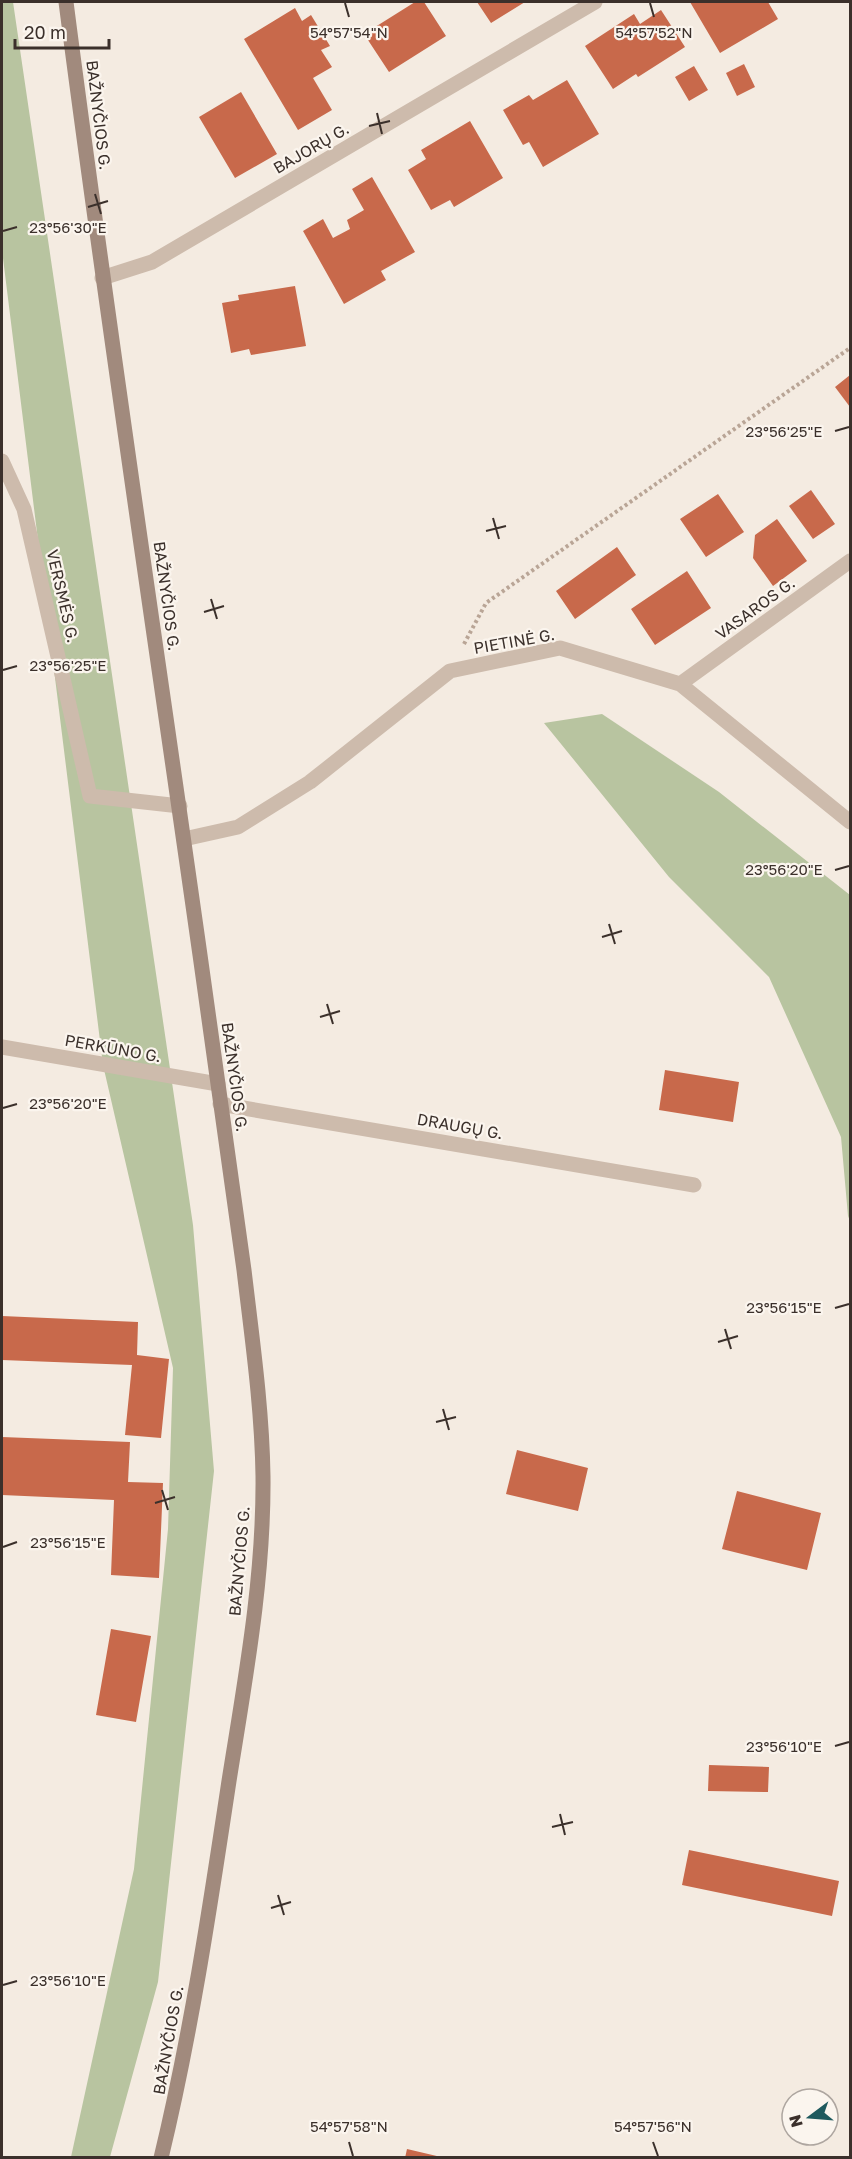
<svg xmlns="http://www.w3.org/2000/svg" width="852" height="2159" font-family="'Golos Text',sans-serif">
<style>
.green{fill:#b8c4a0}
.building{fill:#c8694b}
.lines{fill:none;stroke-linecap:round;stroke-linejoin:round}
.path{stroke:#b9a596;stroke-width:4;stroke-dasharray:3 3;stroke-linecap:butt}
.minor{stroke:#cdbbac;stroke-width:15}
.secondary{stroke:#a18a7d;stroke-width:15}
.ticks{fill:none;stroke:#3b302b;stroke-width:2}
.labels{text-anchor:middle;stroke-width:4.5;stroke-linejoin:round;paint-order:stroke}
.street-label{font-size:16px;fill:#3b302b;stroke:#fbf5ee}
.ticks-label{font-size:15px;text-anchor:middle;fill:#3b302b;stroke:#fbf5ee;stroke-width:4.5;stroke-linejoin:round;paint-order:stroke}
</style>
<rect width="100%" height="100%" fill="#f4ebe1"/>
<path class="green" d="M2,2H13L193,1225L214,1471L158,1982L110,2157H71L134,1869L168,1529L173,1368L103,1065L2,250Z
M602,714L719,792L850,895V1221L848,1216L841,1137L769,977L669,877L544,723Z"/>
<path class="building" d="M415,2H424L446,36L389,72L364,34Z
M477,2H525L491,23Z
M690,2H768L778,19L720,53Z
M295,8L302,21L311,15L330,46L321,50L332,67L313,78L332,110L298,130L244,39Z
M661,10L685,47L638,77L636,74L613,89L585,46L634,14L640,24Z
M744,64L755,87L737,96L726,73Z
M694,66L708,90L689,101L675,77Z
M567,80L599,134L543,167L529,142L523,145L503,110L529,95L533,100Z
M241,92L277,154L235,178L199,117Z
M470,121L503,178L454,207L450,200L431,210L408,170L426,159L421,150Z
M372,177L415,252L381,271L386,280L344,304L303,231L323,219L333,238L350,229L347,220L364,210L352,189Z
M295,286L306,346L251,355L249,349L231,353L222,303L239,300L238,295Z
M850,375V407L835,387Z
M811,490L835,524L813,539L789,506Z
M718,494L744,532L706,557L680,519Z
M777,519L807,561L773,586L753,558L755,535Z
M617,547L636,575L575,619L556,591Z
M687,571L711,608L655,645L631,609Z
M665,1070L739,1082L733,1122L659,1110Z
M2,1316L138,1322L137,1355L169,1359L161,1438L125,1435L132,1365L2,1360Z
M2,1437L130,1442L128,1482L163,1483L159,1578L111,1575L114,1500L2,1495Z
M517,1450L588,1468L578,1511L506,1494Z
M737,1491L821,1513L807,1570L722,1549Z
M111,1629L151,1636L136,1722L96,1715Z
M709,1765L769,1767L768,1792L708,1791Z
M689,1850L839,1881L832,1916L682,1885Z
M407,2149L441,2157V2158H405Z"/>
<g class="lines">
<path class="path" d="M464,644L486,603L850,348"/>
<path class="minor" d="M102,278L152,262L595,2
M2,461L24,509L90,796L180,806
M680,684L850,561
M184,839L238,827L310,782L450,671L560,648L680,684L850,822
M2,1047L218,1084
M220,1104L694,1185"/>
<path class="secondary" d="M66,2C107,320 155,637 200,955C215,1060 230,1165 244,1270C252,1338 262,1407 263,1476C264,1579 245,1680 229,1781C210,1907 191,2034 161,2158"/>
</g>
<path class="ticks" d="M345,3L349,17M650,3L654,17M377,113L382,134M369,126L390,121M95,194L101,214M88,207L108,201M3,231L17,227M835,431L849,427M493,518L499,539M486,531L506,526M211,599L217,619M204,612L224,606M3,670L17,666M835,870L849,866M609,924L615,944M602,937L622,931M327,1004L333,1024M320,1017L340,1011M3,1108L17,1104M835,1308L849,1304M725,1329L731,1349M718,1342L738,1336M443,1409L449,1430M436,1422L456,1417M162,1490L168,1510M155,1503L175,1497M3,1547L17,1542M835,1746L849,1742M560,1814L565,1835M552,1827L573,1822M278,1895L284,1915M271,1908L291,1902M3,1985L17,1981M349,2142L353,2156M653,2142L658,2156"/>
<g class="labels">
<g class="street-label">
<text transform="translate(99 115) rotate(83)" y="6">BAŽNYČIOS G.</text>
<text transform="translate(311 148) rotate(-30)" y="6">BAJORŲ G.</text>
<text transform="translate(63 596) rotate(77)" y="6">VERSMĖS G.</text>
<text transform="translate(167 596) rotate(82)" y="6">BAŽNYČIOS G.</text>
<text transform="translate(755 608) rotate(-36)" y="6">VASAROS G.</text>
<text transform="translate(514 641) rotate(-10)" y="6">PIETINĖ G.</text>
<text transform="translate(113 1048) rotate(10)" y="6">PERKŪNO G.</text>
<text transform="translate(235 1077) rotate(82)" y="6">BAŽNYČIOS G.</text>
<text transform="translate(460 1126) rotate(10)" y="6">DRAUGŲ G.</text>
<text transform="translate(239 1561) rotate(-85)" y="6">BAŽNYČIOS G.</text>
<text transform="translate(168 2040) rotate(-80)" y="6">BAŽNYČIOS G.</text>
</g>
</g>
<g class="ticks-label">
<text x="349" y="38">54°57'54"N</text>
<text x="654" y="38">54°57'52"N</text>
<text x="68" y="233">23°56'30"E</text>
<text x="784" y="437">23°56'25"E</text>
<text x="68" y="671">23°56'25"E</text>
<text x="784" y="875">23°56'20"E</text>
<text x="68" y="1109">23°56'20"E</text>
<text x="784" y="1313">23°56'15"E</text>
<text x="68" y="1548">23°56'15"E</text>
<text x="784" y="1752">23°56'10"E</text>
<text x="68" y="1986">23°56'10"E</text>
<text x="349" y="2132">54°57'58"N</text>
<text x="653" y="2132">54°57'56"N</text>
</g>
<rect width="852" height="2159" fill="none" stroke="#3b302b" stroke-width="6"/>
<g transform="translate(810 2117) rotate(254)"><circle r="28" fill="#fbf5ee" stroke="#aea6a0" stroke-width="1.5"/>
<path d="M0-4.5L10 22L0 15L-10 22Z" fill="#1f5a5e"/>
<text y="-9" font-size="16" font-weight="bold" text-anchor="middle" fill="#3b302b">N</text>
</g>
<path d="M15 39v9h94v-9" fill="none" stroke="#3b302b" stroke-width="3"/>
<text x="24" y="39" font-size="18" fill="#3b302b" stroke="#fbf5ee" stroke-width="4.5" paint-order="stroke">20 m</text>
</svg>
